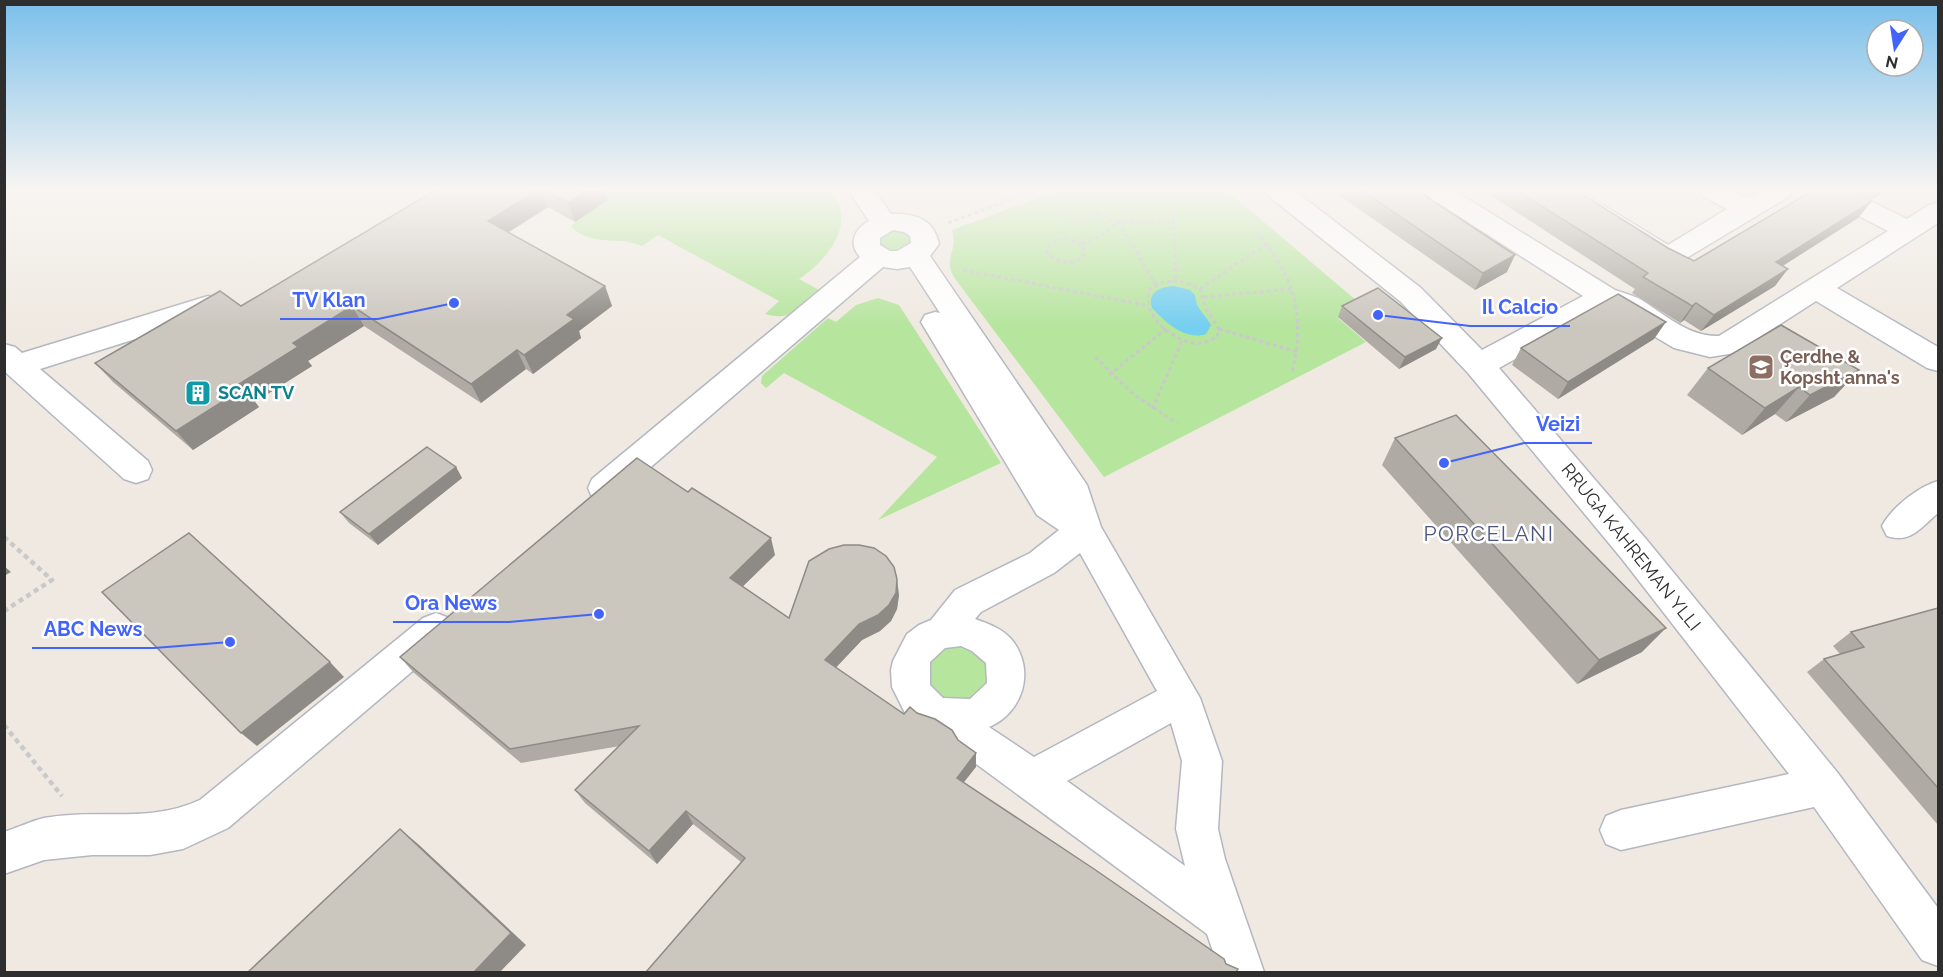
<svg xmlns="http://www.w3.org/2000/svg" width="1943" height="977" font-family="Raleway,sans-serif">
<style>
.green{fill:#b6e59e}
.water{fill:#75cff0}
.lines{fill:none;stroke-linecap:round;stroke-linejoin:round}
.minor-casing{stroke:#b4b7c1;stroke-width:3}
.path-far1{stroke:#c9c9c9;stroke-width:3;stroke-dasharray:4 3;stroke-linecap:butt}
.path{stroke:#c9c9c9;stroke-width:4.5;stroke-dasharray:5 4;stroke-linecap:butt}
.minor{fill:#fff;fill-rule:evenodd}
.wall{fill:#afaba4}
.shaded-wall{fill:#8e8b86}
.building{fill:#cbc7bf;stroke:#8e8b86;stroke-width:1.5}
.labels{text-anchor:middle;stroke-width:5;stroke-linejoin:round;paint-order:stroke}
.education-label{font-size:18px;font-weight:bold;fill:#785e54;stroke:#fff;text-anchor:start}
.culture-label{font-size:18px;font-weight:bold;fill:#0d838f;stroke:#fff;text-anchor:start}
.street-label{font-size:18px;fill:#2e2e2e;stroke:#fff}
.quarter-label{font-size:21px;letter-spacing:1.5px;fill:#4d5680;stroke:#fff}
.leader{fill:none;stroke:#4264fb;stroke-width:2}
.callout-dot{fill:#4264fb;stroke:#fff;stroke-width:2}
.callout-label{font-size:20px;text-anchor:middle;font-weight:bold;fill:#4264fb;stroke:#fff;stroke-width:5;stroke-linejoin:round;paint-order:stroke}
</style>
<rect width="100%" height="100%" fill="#efe9e1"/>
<path class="green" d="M590,191H830C834,197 840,204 841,212C845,239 819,266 799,279L821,291C802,307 792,322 765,314L779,301L658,235L642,246C618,235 594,248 571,227L575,222L607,200Z
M1056,191H1227L1363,306L1338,318L1366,342L1104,477L956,280C941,259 959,252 952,230Z
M895,230L910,234L913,245L893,253L879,247L878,239L880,236Z
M878,298L899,305L1001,463L878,520L937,457L784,373L766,388L761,383L762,376L828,318L836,322L856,305Z
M961,644L992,664L985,696L947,704L926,686L929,661L948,645Z"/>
<path class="water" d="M1174,286L1190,290L1195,295C1196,309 1204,313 1211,325L1206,334C1186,341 1165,322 1152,308C1147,292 1160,287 1174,286Z"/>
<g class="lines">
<g class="minor-casing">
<path id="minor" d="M849,191H875L891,214C915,213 934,219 939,244L930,256L1087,485L1101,527L1200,698L1222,761L1218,829L1225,859L1264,972H1220L1207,934L960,752L949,735L919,725L906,715L892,687L891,670L893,661L907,634L919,625L931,620L955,590L1030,553L1059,530L1037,515L921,322L925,315L935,312L940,313L910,267L897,269L883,267L616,497L604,501L592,497L588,488L592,479L860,257C848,244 854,229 869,221ZM893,230L904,232L910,236L911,243L897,251H890L880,245V238ZM1080,553L1157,691L1034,757L989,727C1023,713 1036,670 1012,640C1003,629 989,624 975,619L981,612L1054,573ZM961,646L972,651L986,663L987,683L970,699L943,698L930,685V662L945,648ZM1171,723L1182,761L1176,829L1185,866L1067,781Z
M1266,191H1295L1421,288L1482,350L1583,296L1429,197L1425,191H1455L1615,290C1623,293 1631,295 1638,298C1664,313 1687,337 1719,336L1888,231L1822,197L1818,191H1850L1907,219L1929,205L1938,203V223L1837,288L1938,347V371L1927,368L1816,301L1735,353L1710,357L1674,348L1607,308L1499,368L1646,539L1837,772L1938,908V966L1922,960L1814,807L1621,850L1606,844L1600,830L1606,816L1621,810L1789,774L1622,559L1468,373L1401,302L1270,197Z
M1550,191H1580L1668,245L1727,209L1704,197L1700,191H1732L1747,198L1761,191H1792L1788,197L1678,263L1668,266L1658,263L1554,197Z
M208,296L218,299L222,306L218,313L40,369L148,461L152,470L148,479L136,483L124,479L4,371V344L15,347L22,353Z
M1938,481V513C1921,527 1911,544 1887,536L1882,526C1892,507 1918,487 1938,481Z
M436,613L449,618L454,629L449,640L228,828L183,849L150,855H92L44,860L4,874V832C17,828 31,821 44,818C97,808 148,824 200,800L423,618Z"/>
</g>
<path class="path-far1" d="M1121,191H1141
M1172,191L1176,281
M1076,197C1087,198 1095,199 1098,211C1089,225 1070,221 1060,210L1062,202Z
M1096,214L1118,222
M948,223L1033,191
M1256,232C1294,275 1306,315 1292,372
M1065,238L1082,244L1085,252L1081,259C1068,264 1056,263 1047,252L1049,244Z
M1082,244C1112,232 1121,224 1129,192
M963,270L1145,305
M1173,281L1187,283L1200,289L1206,309L1219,329L1217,337C1213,339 1208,342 1203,343C1177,346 1139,316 1150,289L1164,282Z
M1156,285L1119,222L1175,220
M1200,289L1266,244
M1204,297L1291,289
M1219,329L1298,352
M1095,357L1133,394L1177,423
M1109,375L1166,329
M1152,409L1183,339"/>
<path class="path" d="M4,537L52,580L4,611
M4,725L62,796"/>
<use href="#minor" class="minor"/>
</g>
<path class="wall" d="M434,191H605L608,200L575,222L548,207L509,232L605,286L612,306L579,331L581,338L533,374L526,369L481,403L364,326L308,361L312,366L255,402L259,407L193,450L113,382L95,363L241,306Z
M1333,191H1418L1507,272L1475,290Z
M1484,191H1577L1668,248L1694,261L1872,201L1858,218L1783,266L1775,286L1701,331L1684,320L1680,323L1677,321L1632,293L1635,289Z
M1854,191H1886L1872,199Z
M1342,306L1436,349L1399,369L1338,317Z
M1654,339L1558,399L1512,365L1521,348Z
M1708,368L1859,370L1834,397L1786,422L1775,414L1742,435L1687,395Z
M1395,438L1642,652L1577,684L1382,465Z
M456,467L462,478L378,545L349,523L340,512Z
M775,555L743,586L789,618L899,595L897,609L891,621L880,631L862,640L836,667L976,767L741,862L693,824L657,864L585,803L575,790L620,746L521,763L413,672L400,657Z
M1938,608V825L1807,672L1824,659L1840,654L1833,646L1851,632Z"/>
<path class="shaded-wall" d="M536,191H541L548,207L496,240L488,221Z
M586,191H605L608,200L575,222L568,203Z
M1879,191H1886L1872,199Z
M1872,201L1858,218L1763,278L1776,262Z
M1515,255L1507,272L1475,290L1483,273Z
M1788,269L1775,286L1701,331L1714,315Z
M605,286L612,306L579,331L581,338L533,374L524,355L567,315Z
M1696,303L1684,320L1680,323L1692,306Z
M352,306L364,326L308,361L312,366L255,402L259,407L193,450L176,431L293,343Z
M1666,322L1654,339L1558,399L1568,382Z
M1442,338L1436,349L1399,369L1405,357Z
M517,350L526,369L481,403L471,384Z
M1859,370L1834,397L1786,422L1810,395Z
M1799,387L1775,414L1742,435L1765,408Z
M456,467L462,478L378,545L369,534Z
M771,538L775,555L735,594L730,578Z
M4,566L11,572L4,576Z
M897,579L899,595L897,609L891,621L880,631L862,640L829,675L825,660Z
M1666,628L1642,652L1577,684L1599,660Z
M330,662L344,677L257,746L241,733Z
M976,753V767L957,791V778Z
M686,811L693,824L657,864L649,851Z
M400,829L418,844L526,945L500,972H474Z"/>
<path class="building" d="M434,191H536L488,221L605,286L567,315L574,319L524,355L517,350L471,384L352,306L293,343L298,347L239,384L244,388L176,431L95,363L220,291L241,306Z
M545,191H586L568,203Z
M1363,191H1418L1515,255L1483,273Z
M1518,191H1577L1668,248L1694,261L1812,191H1852L1872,201L1776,262L1788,269L1714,315L1696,303L1692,306L1689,304L1643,277L1648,273Z
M1378,288L1442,338L1405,357L1342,306Z
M1618,294L1666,322L1568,382L1521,348Z
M1781,325L1859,370L1810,395L1799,387L1765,408L1708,368Z
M1456,415L1666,628L1599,660L1395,438Z
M427,447L456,467L369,534L340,512Z
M637,458L688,492L692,488L771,538L730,578L789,618L809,561L829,549L844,545H859L874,548L886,556L894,567L897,579L896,593L889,605L878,615L859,624L825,660L904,714L910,707L917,713L935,719L952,730L958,740L976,753L957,778L1097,871L1224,959L1226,964L1238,969L1236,972H646L745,858L686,811L649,851L575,790L639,726L510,749L400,657Z
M189,533L330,662L241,733L102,592Z
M1938,608V788L1824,659L1864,647L1851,632Z
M400,829L511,933L474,972H248Z"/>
<linearGradient id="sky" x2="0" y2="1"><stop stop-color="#7abfeb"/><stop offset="0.58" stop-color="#f8f5f2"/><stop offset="1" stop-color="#f8f5f2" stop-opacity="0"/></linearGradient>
<rect width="1943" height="327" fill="url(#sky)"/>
<defs>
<g id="school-square" transform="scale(1.35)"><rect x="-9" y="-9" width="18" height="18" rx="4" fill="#8d6e63" stroke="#fff"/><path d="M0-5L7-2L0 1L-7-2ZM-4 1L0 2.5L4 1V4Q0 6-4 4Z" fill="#fff"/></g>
<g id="building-square" transform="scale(1.35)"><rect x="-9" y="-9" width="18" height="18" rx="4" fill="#0f9aa8" stroke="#fff"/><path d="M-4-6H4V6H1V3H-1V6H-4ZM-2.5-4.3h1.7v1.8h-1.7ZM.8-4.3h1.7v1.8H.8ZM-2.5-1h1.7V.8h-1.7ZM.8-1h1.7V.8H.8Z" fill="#fff"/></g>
</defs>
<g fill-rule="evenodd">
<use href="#school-square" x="1761" y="367"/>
<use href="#building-square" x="198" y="393"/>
</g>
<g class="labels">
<g class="education-label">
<text x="1780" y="363">Çerdhe &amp;<tspan x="1780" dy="21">Kopsht anna's</tspan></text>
</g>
<g class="culture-label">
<text x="218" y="399">SCAN TV</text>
</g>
<g class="street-label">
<text transform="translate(1631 547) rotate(51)" y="6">RRUGA KAHREMAN YLLI</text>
</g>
<g class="quarter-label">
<text x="1489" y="541">PORCELANI</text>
</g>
</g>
<path class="leader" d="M454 303L378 319H280M1378 315L1470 326H1570M1444 463L1524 443H1592M599 614L509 622H393M230 642L154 648H32"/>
<g class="callout-dot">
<circle cx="454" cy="303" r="6"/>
<circle cx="1378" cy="315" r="6"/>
<circle cx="1444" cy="463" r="6"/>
<circle cx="599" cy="614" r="6"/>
<circle cx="230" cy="642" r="6"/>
</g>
<g class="callout-label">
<text x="329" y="307">TV Klan</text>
<text x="1520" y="314">Il Calcio</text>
<text x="1558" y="431">Veizi</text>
<text x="451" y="610">Ora News</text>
<text x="93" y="636">ABC News</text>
</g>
<rect width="1943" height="977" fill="none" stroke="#2e2e2e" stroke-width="12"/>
<g transform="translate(1895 48) rotate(192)"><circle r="28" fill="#ffffff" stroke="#ababab" stroke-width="1.5"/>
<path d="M0-4.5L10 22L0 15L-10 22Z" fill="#4264fb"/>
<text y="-9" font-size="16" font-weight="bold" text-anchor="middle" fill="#2e2e2e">N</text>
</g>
</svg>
